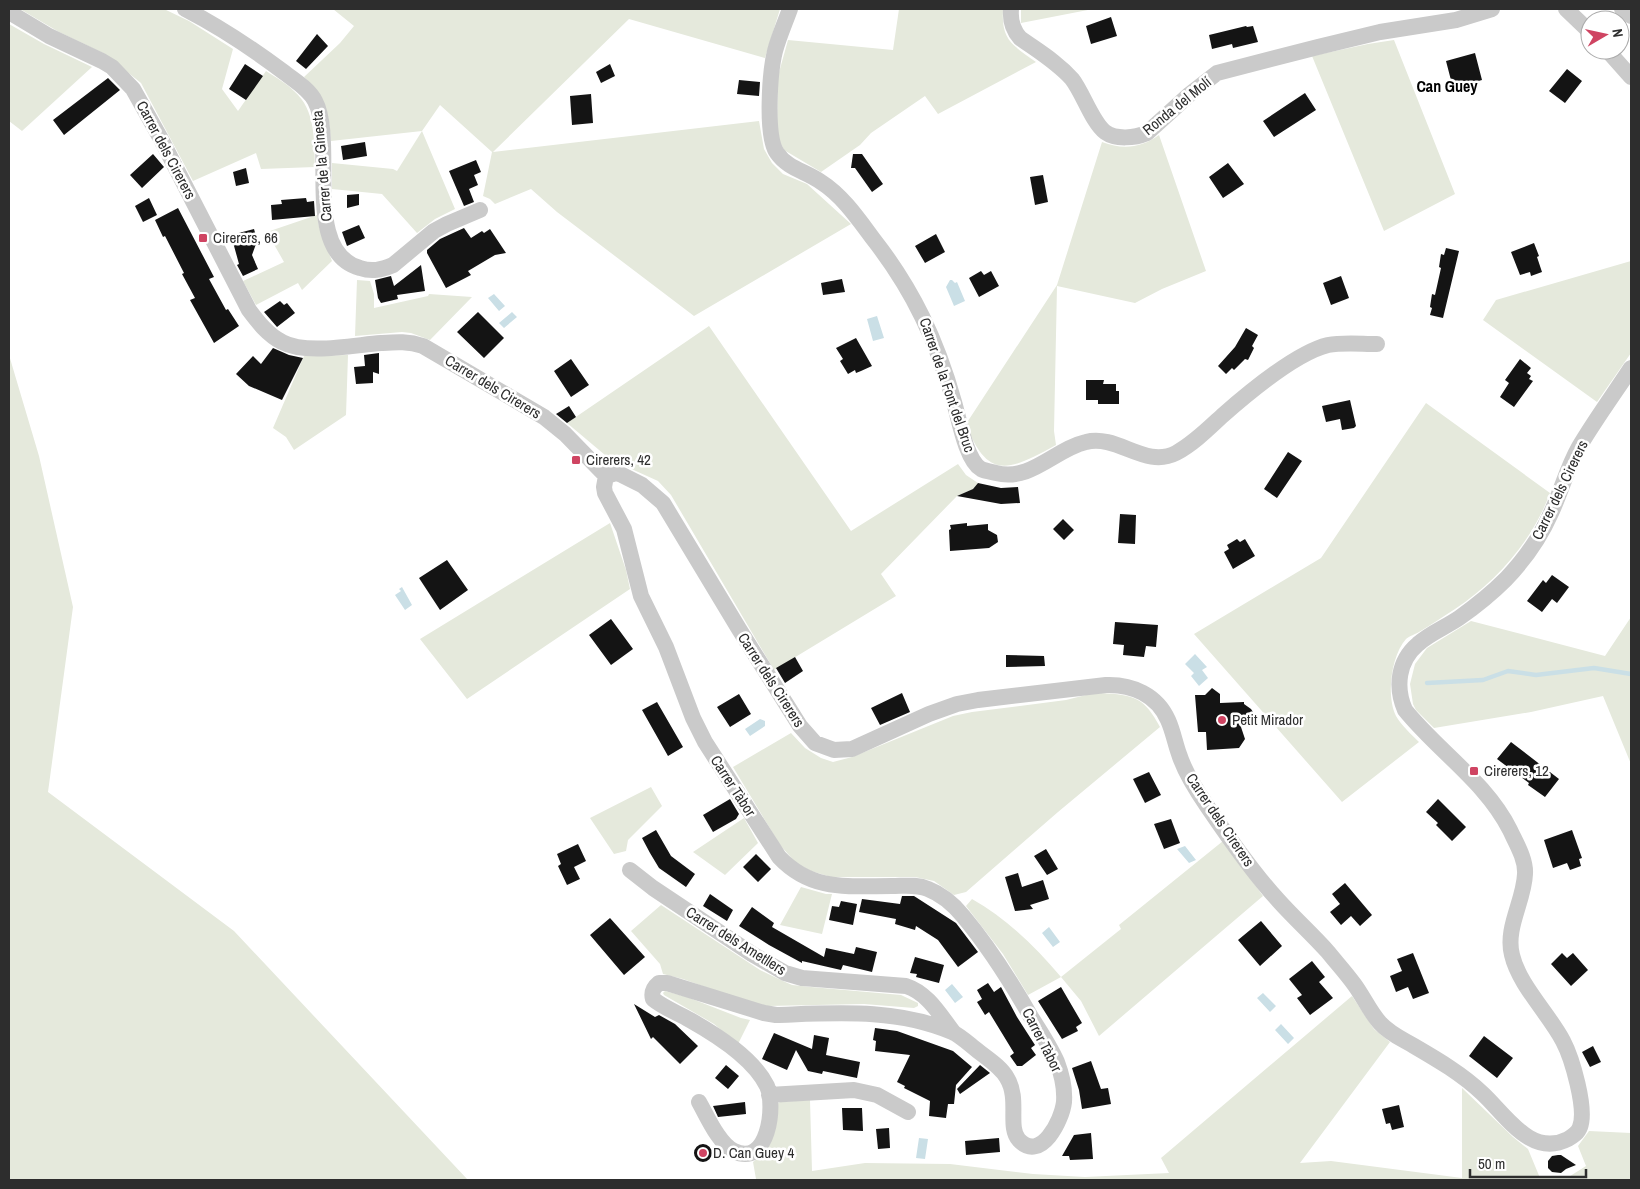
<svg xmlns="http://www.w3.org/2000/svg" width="1640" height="1189" font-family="'Archivo Narrow',sans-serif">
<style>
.green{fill:#e5e9dc}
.water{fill:#cadfe6}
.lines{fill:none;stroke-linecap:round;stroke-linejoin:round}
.stream{stroke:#cadfe6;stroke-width:4.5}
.building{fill:#141414}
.street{stroke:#cacaca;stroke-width:16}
.poi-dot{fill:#cf4462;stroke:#fff;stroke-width:2}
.labels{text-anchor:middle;stroke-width:5;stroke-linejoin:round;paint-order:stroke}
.street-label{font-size:15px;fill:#2d2d2d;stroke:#fff}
.poi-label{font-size:15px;fill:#2d2d2d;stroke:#fff;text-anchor:start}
.neighbourhood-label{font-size:16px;font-weight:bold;fill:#000;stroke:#fff}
</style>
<rect width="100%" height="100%" fill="#fff"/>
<path class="green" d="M20,9H164L189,21L233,49L222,89L238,111L266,71C275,77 286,83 294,91C316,110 314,141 315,167L261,169L256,153L193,181L141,83L105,54L59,32Z
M333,9H780L765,58L629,19L493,152L759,121L764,149L772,163L783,174L807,184L851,224L694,316L557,212L531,189L495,204L490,199L483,196L492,152L440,105L422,131L455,209L435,219L417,233L382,194L332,189V163L393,169L397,171L422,131L331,141C329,113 326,97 304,77L340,43L354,26Z
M899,9H1003C1001,41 1013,45 1036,62L938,114L925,96L871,133L860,145L821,172L784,150L779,140L777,125L778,76L788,40L893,50Z
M1021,9H1093L1021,23Z
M9,24L44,44L92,67L22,131L9,121Z
M1394,40L1455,194L1384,231L1312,56L1368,44Z
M1159,135L1206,271L1162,289L1135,303L1057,286L1054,431L1056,445C1010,470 988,482 966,424L1057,285L1102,142C1123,150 1141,148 1159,135Z
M317,215L319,227L332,261L302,290L298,283L256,305L243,281L284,262L267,232Z
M1631,261V353L1597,402L1483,320L1496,300Z
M357,280L370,281L374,294V308L428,296L429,294L472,297L430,340L411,333L402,332L355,336Z
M709,326L851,531L958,464L966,475L978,483L973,489L957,496L881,574L896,596L774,670L671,495L658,481L616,462L605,455L567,423Z
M9,355L39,456L73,607L48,792L234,931L468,1180H9Z
M348,355L346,415L294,450L286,437L273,428L304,356Z
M1426,403L1550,493C1533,540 1497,581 1455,609C1443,617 1432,624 1419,632C1416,634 1409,636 1406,639C1391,656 1386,696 1396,716C1402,726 1411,734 1419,742L1342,802L1194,634L1321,558Z
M610,523L626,570L630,589L467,699L420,639Z
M1631,617V764L1603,696L1531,712L1434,728L1416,710L1413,704L1410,684L1415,664L1427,648L1471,621L1605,656Z
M1101,693C1134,695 1144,697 1160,727L1058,812L966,892L954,895L934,881L915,877H831L811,871L796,863L780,845L733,767L791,733L805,748L821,758L833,762L852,757L953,716L972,712L1066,700L1090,694Z
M651,787L662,806L628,840L626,851L614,854L590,818Z
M744,818L758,843L725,875L693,852Z
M1223,841L1263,896L1099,1036L1081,1001L1061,977L1028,995L1003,954L966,906L972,899C1006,918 1036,947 1061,977L1121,929L1119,925Z
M801,887L826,894H832L822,934L780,925Z
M661,905L760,970L783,981L792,985L811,987L901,995L918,1003V1006L914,1008L864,1004L767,1006L747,1002L683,979L663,974L660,964L631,931Z
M665,991L687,997L741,1018L750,1020L738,1044L714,1024L664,995L663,993Z
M1352,996L1374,1029L1390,1042L1300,1163L1331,1161L1462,1178V1088L1513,1137L1528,1149L1540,1178H1567L1586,1166L1578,1146L1589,1131L1631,1133V1180L756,1179L753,1162L763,1154L777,1104L780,1102L810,1100L812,1171L865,1163L950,1164L1033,1174L1085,1177L1169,1173L1161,1158Z"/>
<path class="water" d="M950,280H952L955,283L957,282L965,301L954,306L946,287Z
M494,294L505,306L499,311L488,298Z
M512,312L517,317L504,328L499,323Z
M877,316L884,338L873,341L867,319Z
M402,587L412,605L405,610L395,595L401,591L399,589Z
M1195,654L1207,667L1202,670L1208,678L1199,686L1191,676L1194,673L1185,664Z
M760,719L765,721V726L750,736L745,729Z
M1185,846L1196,860L1189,863L1177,849Z
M1049,927L1060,942L1053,947L1042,933Z
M952,984L963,997L955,1003L945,990Z
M1263,993L1276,1006L1270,1012L1257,998Z
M1281,1024L1294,1038L1288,1044L1275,1030Z
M919,1138L928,1139L925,1159L916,1158Z"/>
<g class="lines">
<path class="stream" d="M1427,683L1483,680L1508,671L1536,675L1594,668L1631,674"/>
</g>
<path class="building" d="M1111,17L1117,36L1091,44L1086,26Z
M1246,26L1247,27L1253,26L1258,42L1233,48L1232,44L1212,49L1209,35Z
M317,34L328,46L306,69L296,61Z
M1475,53L1482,80L1453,88L1446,61Z
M245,64L263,76L246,100L229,89Z
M610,64L615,76L601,83L596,72Z
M1567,69L1582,81L1565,103L1549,91Z
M108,78L120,90L64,135L53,120Z
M739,80L760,82L759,96L737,94Z
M1305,93L1316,110L1274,137L1263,121Z
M591,94L593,123L572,125L570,96Z
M365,142L367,156L343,160L341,146Z
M153,154L164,167L142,188L130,175Z
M853,154H862L883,184L872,192L855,168H851Z
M476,160L481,172L474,175L478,185L469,189L474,202L464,206L449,171Z
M1228,163L1244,184L1223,198L1209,177Z
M246,168L249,183L236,186L233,172Z
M1043,175L1048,202L1035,205L1030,177Z
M359,194V205L347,208V195Z
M149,198L157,215L143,222L135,206Z
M306,198L307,202L314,201L315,216L272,220L271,205L282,204L281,200Z
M178,208L214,277L209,279L226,310L228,309L239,326L214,343L190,300L195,298L182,274L184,273L165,236L163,237L155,220Z
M359,225L365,238L347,246L342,232Z
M464,228L471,238L482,231L484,233L490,229L506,253L495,255L468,271L471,275L446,288L427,253V250L440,239Z
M254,229L258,243L256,244L252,255L258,269L243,276L237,265L239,264L231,235Z
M936,234L945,252L925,263L915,246Z
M1534,243L1539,256L1537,257L1542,272L1531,276L1530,272L1520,275L1511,252Z
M1446,248L1459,251L1443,318L1430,315L1432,308L1430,307L1432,294L1435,295L1441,268L1439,267L1441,254L1444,255Z
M421,265L425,291L397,295L398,299L381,303L378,298L375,280L391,276L394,286Z
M981,271L984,275L991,271L999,286L979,297L969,278Z
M1341,276L1349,298L1331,305L1323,283Z
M842,279L845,292L823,295L821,283Z
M280,301L284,305L287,303L295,313L277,327L264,312Z
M478,312L504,338L484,358L457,332Z
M1246,328L1258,335L1252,346L1254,348L1248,360L1245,359L1234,370L1232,368L1226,374L1218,366L1235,347Z
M856,338L872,366L861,371L856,373L855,370L848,374L840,361L843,359L836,348Z
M273,348L289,355L303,358L282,400L249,386L236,374L253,356L261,364Z
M379,353V374L373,372V383L356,384L354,367L365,366L364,355Z
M571,359L589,385L571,397L554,371Z
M1520,359L1531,368L1527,373L1531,376L1529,379L1533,381L1514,407L1500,397L1509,383L1505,380Z
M1086,380H1104L1103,384H1116V391H1119V404H1098V400H1086Z
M1350,400L1356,426L1354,428L1342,430L1340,419L1326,422L1322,406Z
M569,406L576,417L567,423L556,414Z
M1288,452L1302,461L1277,498L1264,489Z
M978,483L1001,488L1018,487L1020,503L1001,504L957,496L973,489Z
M1120,514L1136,515L1135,544L1118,543Z
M1063,519L1074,530L1064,540L1053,529Z
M967,523V526L988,524V530L997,535L998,542L989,548L950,551L949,530L951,529L950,525Z
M1237,539L1240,542L1245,539L1255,556L1233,569L1224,552L1229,549L1227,545Z
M447,560L468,590L440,610L419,578Z
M1552,575L1569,587L1557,603L1552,599L1542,612L1527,601L1543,580L1546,583Z
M611,619L633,649L611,665L589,635Z
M1115,622L1158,625L1156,647L1146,646L1144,657L1123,655L1124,645L1113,644Z
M1006,655L1044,656L1045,666L1006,667Z
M795,657L803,671L785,683L776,668Z
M1212,688L1220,694V703L1244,702V704L1251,709L1253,712L1251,718L1240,724L1245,739L1239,748L1207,750L1206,732H1198L1195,695H1205Z
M902,693L910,712L880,725L871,708Z
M739,694L751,714L730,727L717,707Z
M657,702L683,747L668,756L642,710Z
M1511,742L1559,779L1545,797L1528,785L1529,783L1497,759Z
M1149,772L1161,795L1145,803L1133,779Z
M730,799L739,814L736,819L713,832L703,815Z
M1438,799L1466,827L1452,841L1436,825L1438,823L1426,812Z
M1171,819L1180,843L1164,849L1154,824Z
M656,830L671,856L695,874L686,887L659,868L650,853L642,838Z
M1572,830L1582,858L1579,859L1581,866L1570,870L1567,863L1553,868L1544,840Z
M578,844L586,861L574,867L580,879L567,885L558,866L561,864L557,854Z
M1046,849L1058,869L1047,875L1034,856Z
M756,854L771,869L758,882L743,867Z
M1018,873L1022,887L1043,880L1049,899L1030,905L1033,909L1015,911L1005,877Z
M1345,883L1372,915L1360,926L1351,916L1341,925L1330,912L1340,904L1332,894Z
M710,894L733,910L727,921L703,906Z
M902,896H914L956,923L978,952L958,967L938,940L916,926L915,930L895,924L896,919L859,912L862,899L900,904Z
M841,901L857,904L853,925L829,920L832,906L839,907Z
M752,907L774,923L772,927L824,957L826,948L854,954L856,947L877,952L872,972L843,965L841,970L802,961V963L769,945L739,926Z
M610,918L645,957L624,975L590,935Z
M1261,921L1282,946L1260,966L1238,940Z
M1413,953L1429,993L1413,999L1408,987L1396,992L1390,976L1402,971L1397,959Z
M1562,953L1567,958L1573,953L1588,970L1571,986L1551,964Z
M915,957L944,965L939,983L916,977L917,974L910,973Z
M1312,961L1325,977L1319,982L1333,998L1310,1015L1297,998L1302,995L1289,979Z
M988,983L994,992L1001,987L1017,1017L1035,1045L1031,1048L1036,1055L1022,1066H1017L1010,1056L1014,1053L989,1012L985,1015L977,1002L982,999L977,990Z
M1061,987L1082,1023L1076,1027L1078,1031L1062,1039L1038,1001Z
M634,1004L655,1017L659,1015L675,1024L698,1046L680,1064L653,1037L651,1039Z
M875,1028L897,1031L953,1051L972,1067L956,1085L954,1104H948L946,1118L929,1116L930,1101L904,1088L905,1086L897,1082L910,1055L875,1051L876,1041L873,1040Z
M774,1033L812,1049L814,1035L829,1038L826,1055L860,1062L857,1078L823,1071L822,1074L808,1071L796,1050L787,1070L762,1059Z
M1484,1036L1513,1058L1497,1078L1469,1056Z
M1593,1046L1601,1062L1590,1067L1582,1052Z
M1091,1061L1101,1089L1108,1088L1111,1104L1082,1109L1079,1090L1072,1068Z
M726,1065L739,1076L728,1089L715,1078Z
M980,1065L990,1073L960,1094L957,1089Z
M745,1102L746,1114L718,1117L713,1106Z
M1399,1105L1404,1127L1392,1130L1390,1123L1386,1124L1382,1109Z
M842,1108H862L863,1131L843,1130Z
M889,1128L890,1148L878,1149L876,1129Z
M1091,1133L1093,1159L1070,1160L1069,1156H1062L1074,1135Z
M999,1138L1000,1152L966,1155L965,1141Z
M694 1153a9 9 0 1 1 18 0a9 9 0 1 1-18 0Z
M1558,1155H1561L1576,1165L1566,1169L1561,1173L1552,1172L1548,1168V1161L1552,1156Z"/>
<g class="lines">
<path class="street" d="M185,9C220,27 253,49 285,73C295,81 309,89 315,101C337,142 301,252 360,268C372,272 381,270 393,265L434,231L447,224L480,210
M790,9C785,23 779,36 775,51C770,71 765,136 777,153C788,169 806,171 821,182C843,196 859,220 874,240C913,290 937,341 954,402C959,419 966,460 981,469C985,471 992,472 996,473C1031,482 1055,449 1086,442C1118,434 1145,469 1176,453C1193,444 1208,429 1222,416C1247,394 1295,353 1328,345C1343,342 1361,344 1377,344
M1011,9C1010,20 1013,30 1020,38C1038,51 1057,62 1072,79C1083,93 1092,122 1105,132C1116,140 1135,138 1147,133L1190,94L1217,73L1318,47L1380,32L1456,20L1492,9
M1566,9L1590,32
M1622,9L1631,16
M9,12L49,36L102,61L112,67L133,89L161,139L249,310C258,322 268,335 282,342C306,355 354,345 381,343C396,342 408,341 423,346L544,417L565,434L606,476
M1607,50L1631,77
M606,476L616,473L622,475L642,485L663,503L739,629L800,726L815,743L834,750L852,749L929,714L957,704L978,700L1106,685C1132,684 1157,695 1168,720C1173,731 1175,743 1179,754C1185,773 1196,790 1207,806C1228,837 1253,873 1278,900C1294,918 1312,934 1328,952C1336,962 1346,973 1354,984C1363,996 1370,1012 1380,1023C1390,1034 1402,1039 1414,1046C1438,1060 1462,1074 1482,1093C1506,1115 1531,1158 1568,1139C1573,1136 1578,1133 1580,1127C1587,1109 1572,1058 1563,1041C1549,1014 1519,985 1512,955C1505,928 1524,901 1525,874C1526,859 1516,843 1510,830C1486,782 1438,751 1405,710C1395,687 1398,661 1418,644C1430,633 1446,627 1459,618C1476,606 1492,593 1506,579C1525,559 1540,538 1551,513C1561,492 1567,468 1579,447C1595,420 1614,394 1631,368
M606,476L604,487L605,493L624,529L641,596L666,647L693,718L705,742L779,857C812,892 849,886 892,886C904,886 917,884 928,889C941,894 954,905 963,916C989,947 1011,982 1031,1017C1040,1031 1050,1046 1057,1062C1062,1075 1065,1088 1064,1102C1062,1120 1041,1163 1019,1140C1007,1127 1020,1099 1007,1078C1001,1067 988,1059 978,1051C970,1045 961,1036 952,1032C896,1008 835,1013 776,1015L764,1013L667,983H659C653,988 651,992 653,999C664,1008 678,1013 690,1020C715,1034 754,1059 767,1086C776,1106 768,1168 734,1151C719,1144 707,1116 699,1102
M630,870L653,888L752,954L785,973L802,978L906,986C928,993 940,1015 954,1033
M769,1095L854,1090L877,1095L908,1112"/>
</g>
<g class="poi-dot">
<rect x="198" y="233" width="10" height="10" rx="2.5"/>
<rect x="571" y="455" width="10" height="10" rx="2.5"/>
<circle cx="1222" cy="720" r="5"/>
<rect x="1469" y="766" width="10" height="10" rx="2.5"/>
<circle cx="703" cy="1153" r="5"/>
</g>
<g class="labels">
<g class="street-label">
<text transform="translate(1177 106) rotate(-39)" y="5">Ronda del Molí</text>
<text transform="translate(166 150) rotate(62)" y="5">Carrer dels Cirerers</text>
<text transform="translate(322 166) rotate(-95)" y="5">Carrer de la Ginesta</text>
<text transform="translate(947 385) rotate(71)" y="5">Carrer de la Font del Bruc</text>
<text transform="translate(493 387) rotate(31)" y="5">Carrer dels Cirerers</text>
<text transform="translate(1560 490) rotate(-64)" y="5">Carrer dels Cirerers</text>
<text transform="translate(771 680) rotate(57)" y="5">Carrer dels Cirerers</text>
<text transform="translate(733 786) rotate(57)" y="5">Carrer Tàbor</text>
<text transform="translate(1220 820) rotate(56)" y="5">Carrer dels Cirerers</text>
<text transform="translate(736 941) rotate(32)" y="5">Carrer dels Ametllers</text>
<text transform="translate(1042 1040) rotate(63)" y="5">Carrer Tàbor</text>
</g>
<g class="poi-label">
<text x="213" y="243">Cirerers, 66</text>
<text x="586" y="465">Cirerers, 42</text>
<text x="1232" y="725">Petit Mirador</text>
<text x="1484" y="776">Cirerers, 12</text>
<text x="713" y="1158">D. Can Guey 4</text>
</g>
<g class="neighbourhood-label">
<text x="1447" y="92">Can Guey</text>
</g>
</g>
<rect width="1640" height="1189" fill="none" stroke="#2d2d2d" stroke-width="20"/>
<g transform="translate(1605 35) rotate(81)"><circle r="24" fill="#ffffff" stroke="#ababab"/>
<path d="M0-4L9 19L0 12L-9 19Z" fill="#cf4462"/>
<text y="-8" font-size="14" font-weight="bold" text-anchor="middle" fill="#2d2d2d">N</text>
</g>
<path d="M1470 1169v8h116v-8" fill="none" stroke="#2d2d2d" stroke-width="2.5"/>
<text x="1478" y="1169" font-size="15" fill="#2d2d2d" stroke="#ffffff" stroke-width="4" paint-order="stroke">50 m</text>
</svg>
